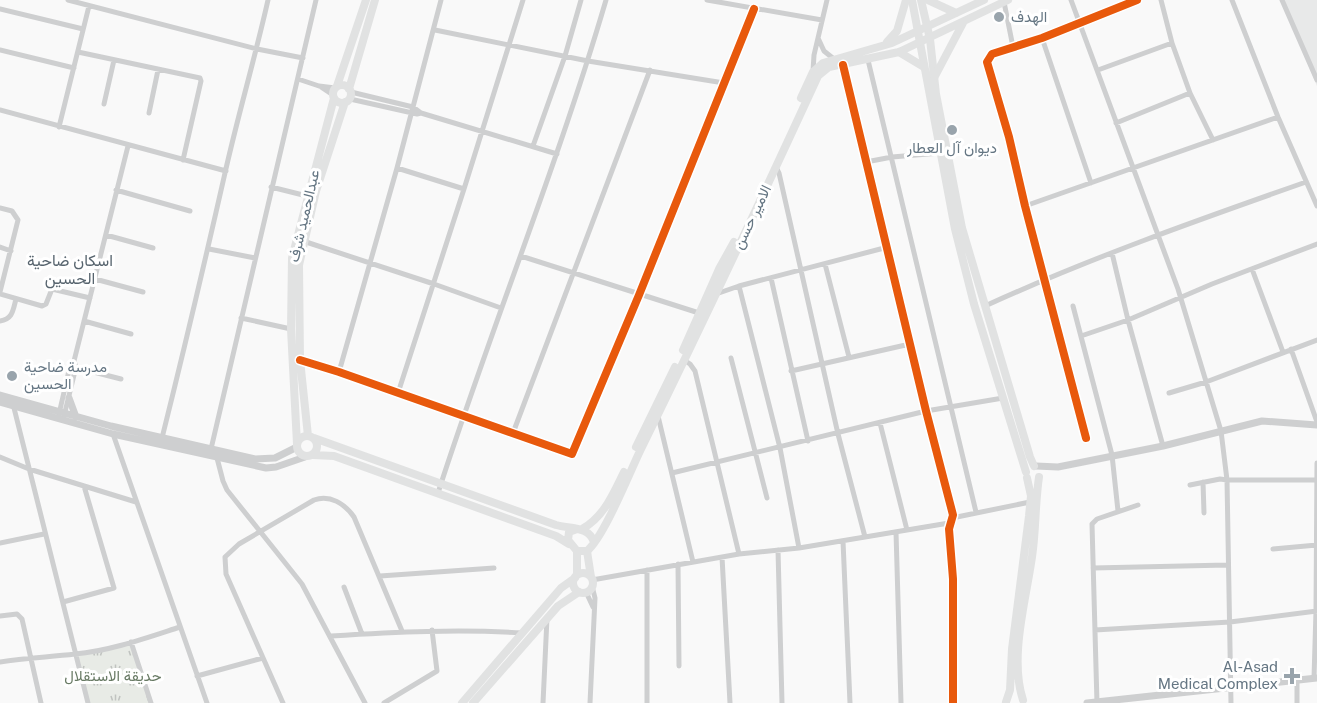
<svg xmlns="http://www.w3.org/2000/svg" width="1317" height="703" font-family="'Public Sans',Vazirmatn,sans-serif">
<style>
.built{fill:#e8e9e9}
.park{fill:url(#park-tufts)}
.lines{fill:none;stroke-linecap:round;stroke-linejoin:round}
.minor{stroke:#cecfd0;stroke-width:5}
.tertiary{stroke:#cecfd0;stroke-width:7}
.secondary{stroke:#e1e2e2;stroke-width:8}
.primary{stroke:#e1e2e2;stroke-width:8}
.cycleway-casing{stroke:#fff;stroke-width:11}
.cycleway{stroke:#e8590c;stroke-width:8}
.poi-dot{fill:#99a4ac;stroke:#fff;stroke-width:2}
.labels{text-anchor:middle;stroke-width:6;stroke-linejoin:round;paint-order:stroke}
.poi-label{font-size:15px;fill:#657683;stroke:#fff;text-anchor:start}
.street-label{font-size:15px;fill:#657683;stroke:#fff}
.park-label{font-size:15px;fill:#687a64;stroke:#fff}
.neighbourhood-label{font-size:16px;fill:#57646e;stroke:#fff}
</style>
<defs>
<pattern id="park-tufts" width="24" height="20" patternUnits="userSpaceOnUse" patternTransform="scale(1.5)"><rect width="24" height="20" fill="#e8ebe6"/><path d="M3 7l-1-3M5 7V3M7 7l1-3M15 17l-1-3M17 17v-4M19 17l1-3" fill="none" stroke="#c0c3c0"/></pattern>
</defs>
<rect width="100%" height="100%" fill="#f9f9f9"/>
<path class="built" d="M1281,0H1317V86Z"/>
<path class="park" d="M131,642L151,703H88L76,656Z"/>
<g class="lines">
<path class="minor" d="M68,0L257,49L303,58
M707,0L822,20
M1071,0L1178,289L1221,431L1227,480L1220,479L1190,485
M1161,0L1172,43
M1232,0L1278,117L1317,206
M1282,0L1317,80
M1004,2L1013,47
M0,9L83,29
M435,30L588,61L724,83
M818,38L827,0
M1042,38L1091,183
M0,50L74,68
M78,52L200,78L201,81L183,160
M868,60L976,512
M843,65L926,411L953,515L949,529L953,579V703
M1098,70L1172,43L1190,93L1213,140
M813,71L814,55L818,38L824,51L834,59
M298,79L319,86L335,88
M321,87L333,95
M351,92L413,107L421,113
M350,99L417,114L421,113L557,154
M104,104L114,60
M0,110L226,171
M149,113L158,70
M1116,123L1190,93
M59,127L89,6
M533,146L565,56L581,0
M866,162L892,157L940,153
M776,167L779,173L838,434L865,537
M397,168L464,189
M271,187L307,196
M116,190L190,211
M1025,206L1278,117
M0,208L12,211L18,220L0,292
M106,235L153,248
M303,241L434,284L501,308
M0,247L11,251
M209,249L255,258
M1112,253L1128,320L1163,446
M521,256L699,313
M825,264L849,357
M1252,269L1283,352
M771,278L808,441
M95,279L143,292
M739,286L780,448L799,548
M0,294L42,306L46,304L52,289L90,298
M716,294L739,286L888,247
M985,306C1090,258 1198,220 1306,182
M1073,306L1112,455L1118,511
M241,318L291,329
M0,321C13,319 13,310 16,299
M84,321L131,334
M1081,336L1128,320L1212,284L1317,244
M1291,349L1317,422
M731,358L767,498
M300,360L339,372L572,454L639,295L754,9
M684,360L690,364L695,371L739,554
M74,367L121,379
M791,371L910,344
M339,372L397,168L441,0
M398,393L464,189L523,0
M1169,393L1206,382L1317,340
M13,404L88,703
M59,414L70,366L74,361L128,146
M658,416L693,562
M63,420L76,367L74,361
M880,423L907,530
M513,433L650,70
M113,434L207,703
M162,438C184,350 205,261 225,173C238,115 255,58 268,0
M1086,438L1025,206L1009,137L987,62L992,54L1042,38L1137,0
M211,449L316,0
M0,457L29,469L136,502
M217,458L223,481L227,490L302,584L365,703
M672,473L926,411L1003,398
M1203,482L1204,513
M438,493C491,328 557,167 606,0
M952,518L1030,502
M896,532L901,703
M843,541L850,703
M0,543L44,534
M1273,549L1317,545
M778,550L782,703
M722,557L730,703
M678,564L679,666
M1093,568L1227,565
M380,576L494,568
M592,580L739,554L799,548L949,523
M344,587L362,634
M586,592L593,607
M63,602L114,588L84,486
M0,616L17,614L22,619L41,703
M1095,630L1230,622L1317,611
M331,636C395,632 459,629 523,633
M131,642L151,703
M0,662C25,658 50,657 75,654C110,651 146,638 180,627
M197,676L263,658
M1314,678L1316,611L1317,463
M283,703L226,574L225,557L239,544L314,500C330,494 345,504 354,517L402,631
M384,703L437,671L432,630
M543,703L547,618
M590,703L595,598L592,586
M647,703V570
M1097,703L1092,524L1097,519L1138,505
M1231,703L1227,480H1317
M1297,703V680"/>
<path class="tertiary" d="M0,395L111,426L255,459L275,458L297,447
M69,398L76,417
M0,402L113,434L266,468L276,467L305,457
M1036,466L1058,467L1163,446L1262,421L1317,425
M1087,703L1317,678"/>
<path class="secondary" d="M912,0L955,229L974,304L1026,472
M921,0L930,39L936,94L962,228L1030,457L1034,466
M587,551L591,577
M573 583a10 10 0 1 1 20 0a10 10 0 1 1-20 0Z
M577,575V551
M1023,700C1009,658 1026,600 1032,557C1036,530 1035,504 1039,477
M1006,702L1010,690L1012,649L1029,516L1031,496L1027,478
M462,703L561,588L575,578
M473,703L558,606L579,592"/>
<path class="primary" d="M928,0L956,13
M887,42L897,31L906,0
M899,52L924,67
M934,78L963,23
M333 94a9 9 0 1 1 18 0a9 9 0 1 1-18 0Z
M337,86L366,0
M349,89L375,0
M801,98L813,72L823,63L892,43L984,0
M683,350L719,269L734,242
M297 446a10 10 0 1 1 20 0a10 10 0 1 1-20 0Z
M308,436L300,360L299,265L316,191L345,102
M314,438L556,525C570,529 589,526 594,542
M297,444L291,329L292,258L334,98
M636,447L675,367
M313,455L334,456L556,536L569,544
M577,529L569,532L568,540L577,551H587C604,537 629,474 640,451C701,327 760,202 818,76L829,67L899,52L1008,0
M582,529C604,517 613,494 624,472"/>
<g class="cycleway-casing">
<path id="cycleway" d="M843,65L926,411L953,515L949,529L953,579V703
M300,360L339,372L572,454L639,295L754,9
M1086,438L1025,206L1009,137L987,62L992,54L1042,38L1137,0"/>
</g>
<use href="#cycleway" class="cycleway"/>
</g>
<g class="poi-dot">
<circle cx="999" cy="17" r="6"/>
<circle cx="952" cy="130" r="6"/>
<circle cx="12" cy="376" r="6"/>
<path d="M1289 667h6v6h6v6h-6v6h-6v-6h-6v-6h6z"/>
</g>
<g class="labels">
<g class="poi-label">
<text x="1011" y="22">الهدف</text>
<text x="952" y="153" text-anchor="middle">ديوان آل العطار</text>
<text x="24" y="372">مدرسة ضاحية<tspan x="24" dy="17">الحسين</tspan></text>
<text x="1278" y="672" text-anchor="end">Al-Asad<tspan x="1278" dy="17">Medical Complex</tspan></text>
</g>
<g class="street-label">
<text transform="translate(304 216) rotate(-77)" y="5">عبدالحميد شرف</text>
<text transform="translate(752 217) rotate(-64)" y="5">الامير حسن</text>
</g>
<g class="park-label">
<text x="113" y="681">حديقة الاستقلال</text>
</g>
<g class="neighbourhood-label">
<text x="70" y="266">اسكان ضاحية<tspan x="70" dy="18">الحسين</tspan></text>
</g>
</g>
</svg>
